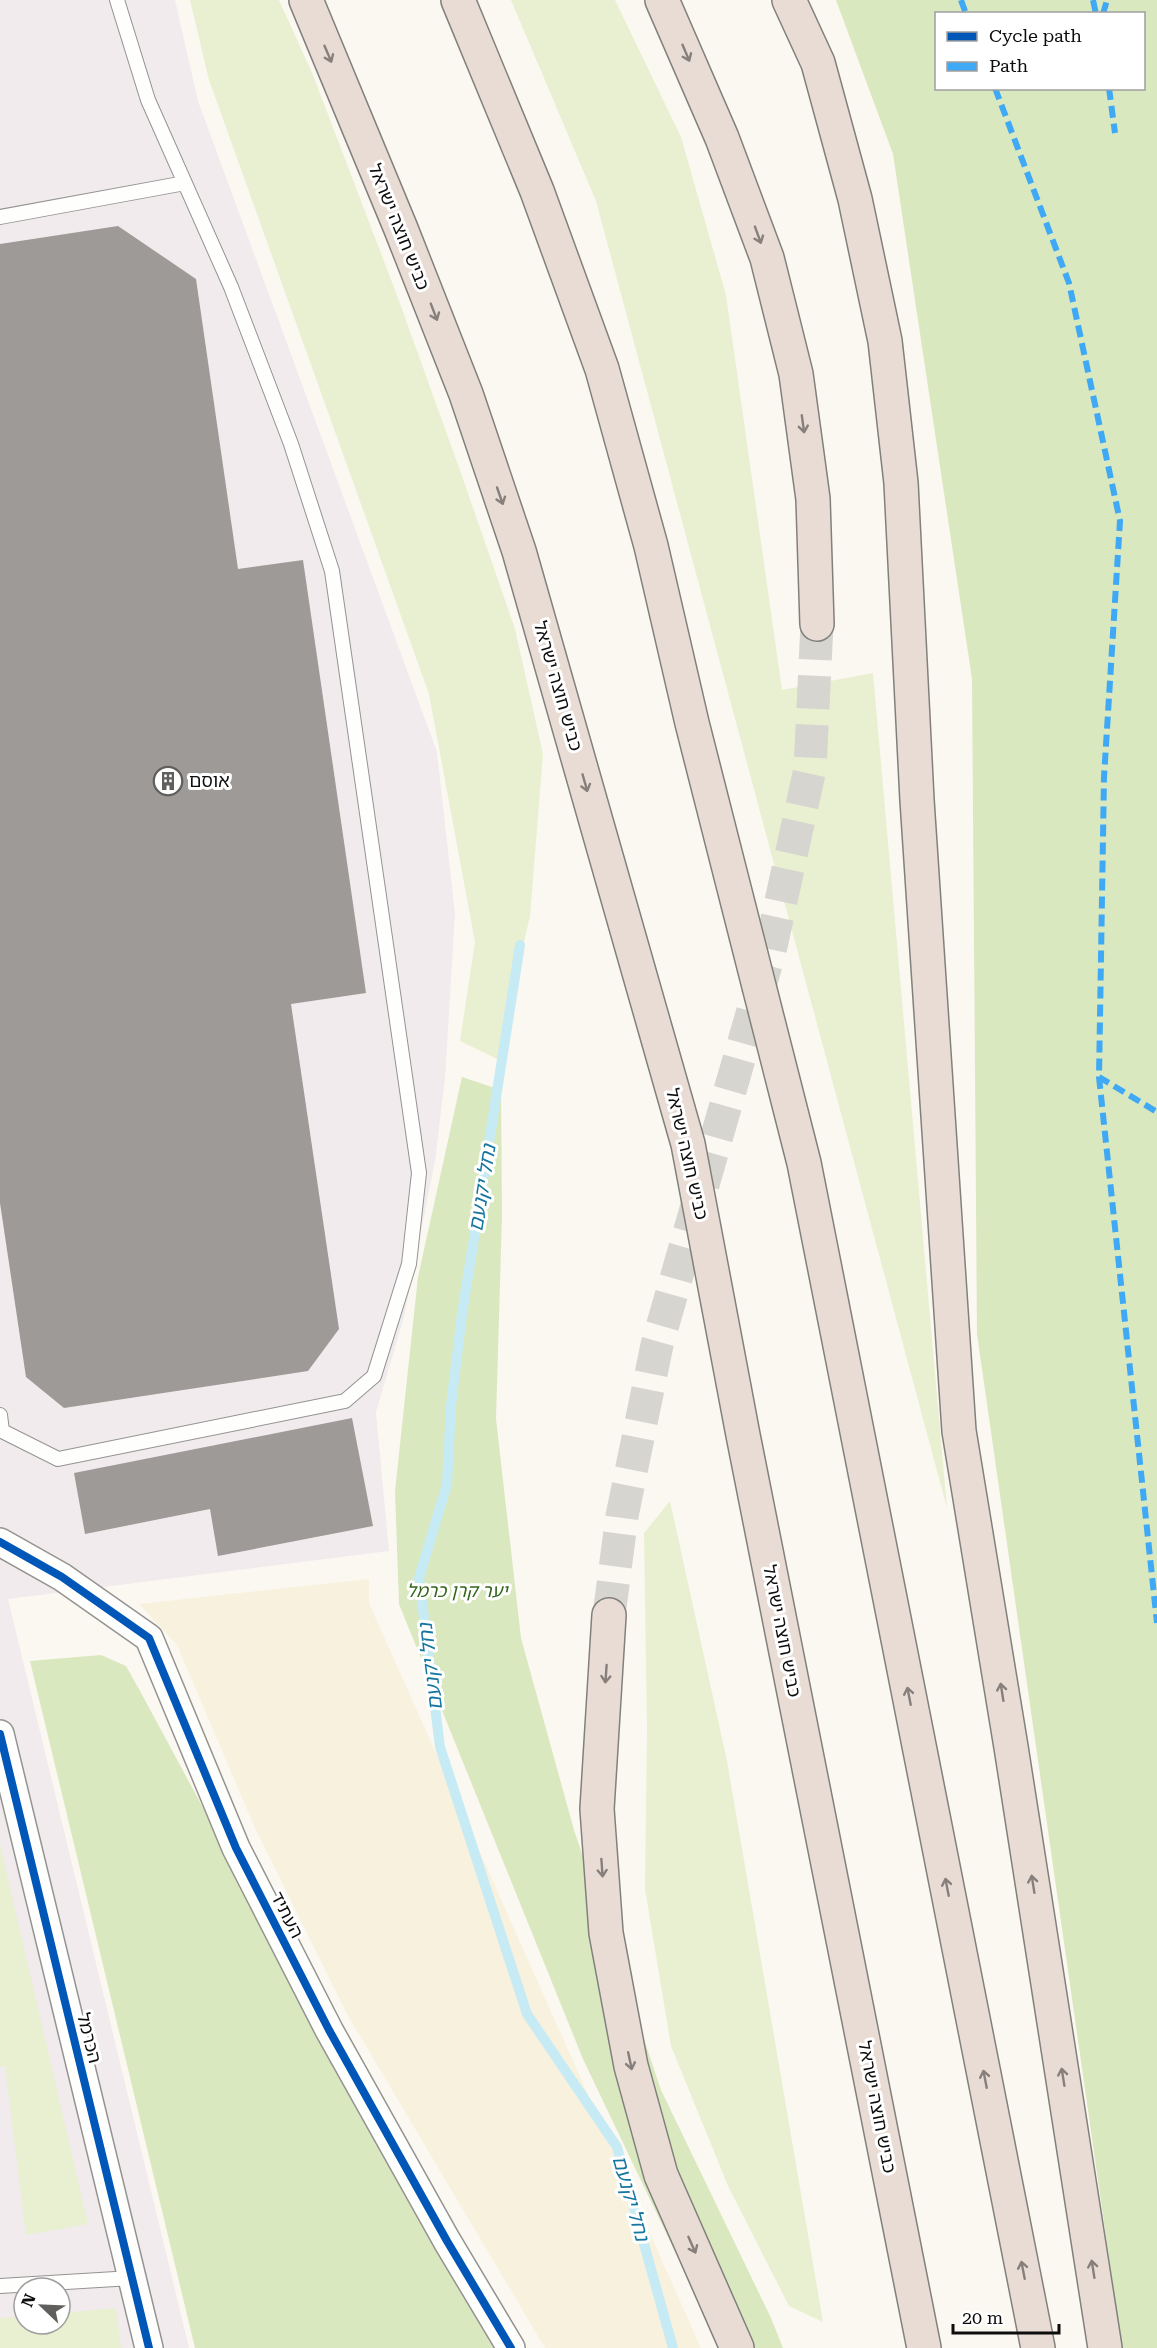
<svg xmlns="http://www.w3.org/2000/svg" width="1157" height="2348" font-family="'Roboto Serif','Noto Sans Hebrew',serif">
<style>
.industrial{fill:#f1ebee;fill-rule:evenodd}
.farmland{fill:#f8f1dd}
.green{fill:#e8f0d1}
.forest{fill:#d9e8bf;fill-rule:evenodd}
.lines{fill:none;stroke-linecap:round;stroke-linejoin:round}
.stream{stroke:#c7ebf5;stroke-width:10}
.building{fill:#9e9a97}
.motorway-tunnel{stroke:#d7d5cf;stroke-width:33;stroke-dasharray:33 16;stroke-linecap:butt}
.service-casing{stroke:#949390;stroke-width:16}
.minor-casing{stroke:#949390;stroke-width:30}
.motorway-casing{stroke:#81807d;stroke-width:36}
.service{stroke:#fefefd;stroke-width:14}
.minor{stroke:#fefefd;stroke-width:27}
.motorway{stroke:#e9dcd5;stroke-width:33}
.quiet{stroke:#3fa9f5;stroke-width:6;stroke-dasharray:12 6;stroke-linecap:butt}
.cycleway-casing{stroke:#fff;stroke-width:11}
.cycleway{stroke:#0057b8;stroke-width:8}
.oneway{stroke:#867f7b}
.labels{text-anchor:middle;stroke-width:6;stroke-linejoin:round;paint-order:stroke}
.street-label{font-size:18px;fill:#0d0d0d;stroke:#fff}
.poi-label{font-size:18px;fill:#0d0d0d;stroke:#fff;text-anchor:start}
.park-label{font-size:18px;font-style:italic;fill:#36661d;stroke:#fff}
.water-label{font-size:20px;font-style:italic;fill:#1576a0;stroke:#fff}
</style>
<rect width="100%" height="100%" fill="#fbf8f1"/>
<path class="industrial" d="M0,0H175L198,101L437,752L455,914L445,1078L435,1161L404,1317L376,1412L389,1551L8,1599L189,2348H0ZM24,2288H60V2324H24Z"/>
<path class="farmland" d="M369,1579V1603L701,2348H545L347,2014L255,1828L177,1645L139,1604Z"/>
<path class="green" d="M190,0H279L313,75L398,298L462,476L515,629L543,754L530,916L497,1059L460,1041L475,942L429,694L209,80Z
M511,0H615L681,137L726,295L782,690L873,673L947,1508L596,201Z
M670,1501L727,1761L823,2322L789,2306L728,2186L671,2046L645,1889L647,1731L644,1533Z
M0,1844L88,2224L26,2235L5,2066H0Z
M116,2308L121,2348H0V2318L24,2316V2324H60V2313Z"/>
<path class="forest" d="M836,0H1157V2348H1122L977,1334L972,679L893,154ZM936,14H1144V88H936Z
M462,1077L501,1090L502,1215L496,1419L521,1638L574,1830L661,2090L771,2318L783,2348H721L583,2059L399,1604L395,1491L418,1277Z
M101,1655L126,1666L140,1691L375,2126L498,2348H195L30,1661Z"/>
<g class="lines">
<path class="stream" d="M520,945L462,1314L451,1405L447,1484L419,1578L440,1747L527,2014L617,2147L673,2348"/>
</g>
<path class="building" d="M118,226L196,279L238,569L303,560L366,993L291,1004L339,1329L308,1371L64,1408L26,1377L0,1203V244Z
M352,1418L373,1526L218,1556L210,1509L85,1534L74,1473Z"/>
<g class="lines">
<path class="motorway-tunnel" d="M609,1615L622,1516L657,1345L770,951L810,769L817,624"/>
<g class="service-casing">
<path id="service" d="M0,217L185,183
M0,1415L2,1431L58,1459L345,1401L374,1376L409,1264L419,1173L332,571L291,444L231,287L148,100L117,0
M0,2286L132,2278"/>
</g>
<g class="minor-casing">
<path id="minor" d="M0,1542L62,1577L149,1638L236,1848L329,2030L447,2241L511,2348
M0,1734L149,2348"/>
</g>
<g class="motorway-casing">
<path id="motorway" d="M306,0L401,229L466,394L519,551L688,1144L743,1435L924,2348
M458,0L537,191L602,369L651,546L692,723L804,1163L1038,2348
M662,0L722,138L767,258L796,374L813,499L817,624
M789,0L818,63L855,199L885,341L901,483L917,800L959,1431L1011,1747L1105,2348
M609,1615L597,1809L606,1933L631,2066L661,2175L737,2348"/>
</g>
<use href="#service" class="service"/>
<use href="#minor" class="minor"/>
<use href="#motorway" class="motorway"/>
<path class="quiet" d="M961,0L966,14
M1093,0L1096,14
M1103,14L1107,0
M995,88L1069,283L1120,521L1104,777L1099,1077L1157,1112
M1109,88L1115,133
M1099,1077L1157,1623"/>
<g class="cycleway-casing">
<path id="cycleway" d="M0,1542L62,1577L149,1638L236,1848L329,2030L447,2241L511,2348
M0,1734L149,2348"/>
</g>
<use href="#cycleway" class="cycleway"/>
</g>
<defs><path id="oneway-shaft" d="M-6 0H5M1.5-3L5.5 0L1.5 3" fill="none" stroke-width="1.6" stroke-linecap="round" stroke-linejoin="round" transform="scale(1.5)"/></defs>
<g class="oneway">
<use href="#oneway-shaft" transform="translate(686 53) rotate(67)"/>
<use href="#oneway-shaft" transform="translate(328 54) rotate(67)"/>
<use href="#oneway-shaft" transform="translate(758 235) rotate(70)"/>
<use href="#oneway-shaft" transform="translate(434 312) rotate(69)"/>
<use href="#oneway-shaft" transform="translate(803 424) rotate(82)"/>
<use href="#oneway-shaft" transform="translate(500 496) rotate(71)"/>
<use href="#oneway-shaft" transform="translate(585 783) rotate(74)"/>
<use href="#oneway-shaft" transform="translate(606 1674) rotate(94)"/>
<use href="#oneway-shaft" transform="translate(1002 1692) rotate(-99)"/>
<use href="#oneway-shaft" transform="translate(909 1696) rotate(-101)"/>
<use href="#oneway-shaft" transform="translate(602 1868) rotate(86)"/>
<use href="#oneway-shaft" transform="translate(1033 1884) rotate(-99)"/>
<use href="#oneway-shaft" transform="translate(947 1887) rotate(-101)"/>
<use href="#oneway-shaft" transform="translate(630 2061) rotate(78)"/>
<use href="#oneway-shaft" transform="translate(1063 2077) rotate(-99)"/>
<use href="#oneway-shaft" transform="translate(985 2079) rotate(-101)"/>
<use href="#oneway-shaft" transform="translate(692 2245) rotate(66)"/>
<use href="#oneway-shaft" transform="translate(1093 2269) rotate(-99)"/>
<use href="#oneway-shaft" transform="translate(1023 2270) rotate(-101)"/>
</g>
<defs>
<g id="building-ring" transform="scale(1.5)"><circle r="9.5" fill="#fff" stroke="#605f5d" stroke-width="1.5"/><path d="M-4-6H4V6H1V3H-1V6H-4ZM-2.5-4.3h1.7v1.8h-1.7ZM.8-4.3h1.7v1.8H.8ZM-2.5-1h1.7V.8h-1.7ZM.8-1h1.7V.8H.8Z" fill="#605f5d"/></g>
</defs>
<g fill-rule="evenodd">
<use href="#building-ring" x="168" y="781"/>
</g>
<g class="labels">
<g class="street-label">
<text transform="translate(399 227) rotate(68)" y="6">כביש חוצה ישראל</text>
<text transform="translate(558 686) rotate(74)" y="6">כביש חוצה ישראל</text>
<text transform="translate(687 1154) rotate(77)" y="6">כביש חוצה ישראל</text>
<text transform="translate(782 1631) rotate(79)" y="6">כביש חוצה ישראל</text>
<text transform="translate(287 1915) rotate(63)" y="6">העתיד</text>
<text transform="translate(89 2038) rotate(76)" y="6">הכרמל</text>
<text transform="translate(877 2107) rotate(79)" y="6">כביש חוצה ישראל</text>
</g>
<g class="poi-label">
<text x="189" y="787">אוסם</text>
</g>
<g class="park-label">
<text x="457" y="1597">יער קרן כרמל</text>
</g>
<g class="water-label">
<text transform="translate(482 1188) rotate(-81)" y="7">נחל יקנעם</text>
<text transform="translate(430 1667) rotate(-97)" y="7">נחל יקנעם</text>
<text transform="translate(631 2198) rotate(74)" y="7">נחל יקנעם</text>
</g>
</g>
<rect x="935" y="12" width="210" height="78" fill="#ffffff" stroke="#9e9e9e" stroke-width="1.5"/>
<rect x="947" y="32" width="30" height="9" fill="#0057b8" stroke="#9e9e9e" stroke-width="1.5"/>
<text x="989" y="42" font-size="18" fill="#0d0d0d">Cycle path</text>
<rect x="947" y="62" width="30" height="9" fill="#3fa9f5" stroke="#9e9e9e" stroke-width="1.5"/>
<text x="989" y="72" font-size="18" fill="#0d0d0d">Path</text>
<g transform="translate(42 2306) rotate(293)"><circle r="28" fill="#ffffff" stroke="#9e9e9e" stroke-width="1.5"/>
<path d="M0-4.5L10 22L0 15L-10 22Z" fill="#605f5d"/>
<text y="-9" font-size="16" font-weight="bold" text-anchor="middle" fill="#0d0d0d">N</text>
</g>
<path d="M953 2324v9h106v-9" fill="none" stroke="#0d0d0d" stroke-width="3"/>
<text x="962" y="2324" font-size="18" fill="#0d0d0d" stroke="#ffffff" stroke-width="4.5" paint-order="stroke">20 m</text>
</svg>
